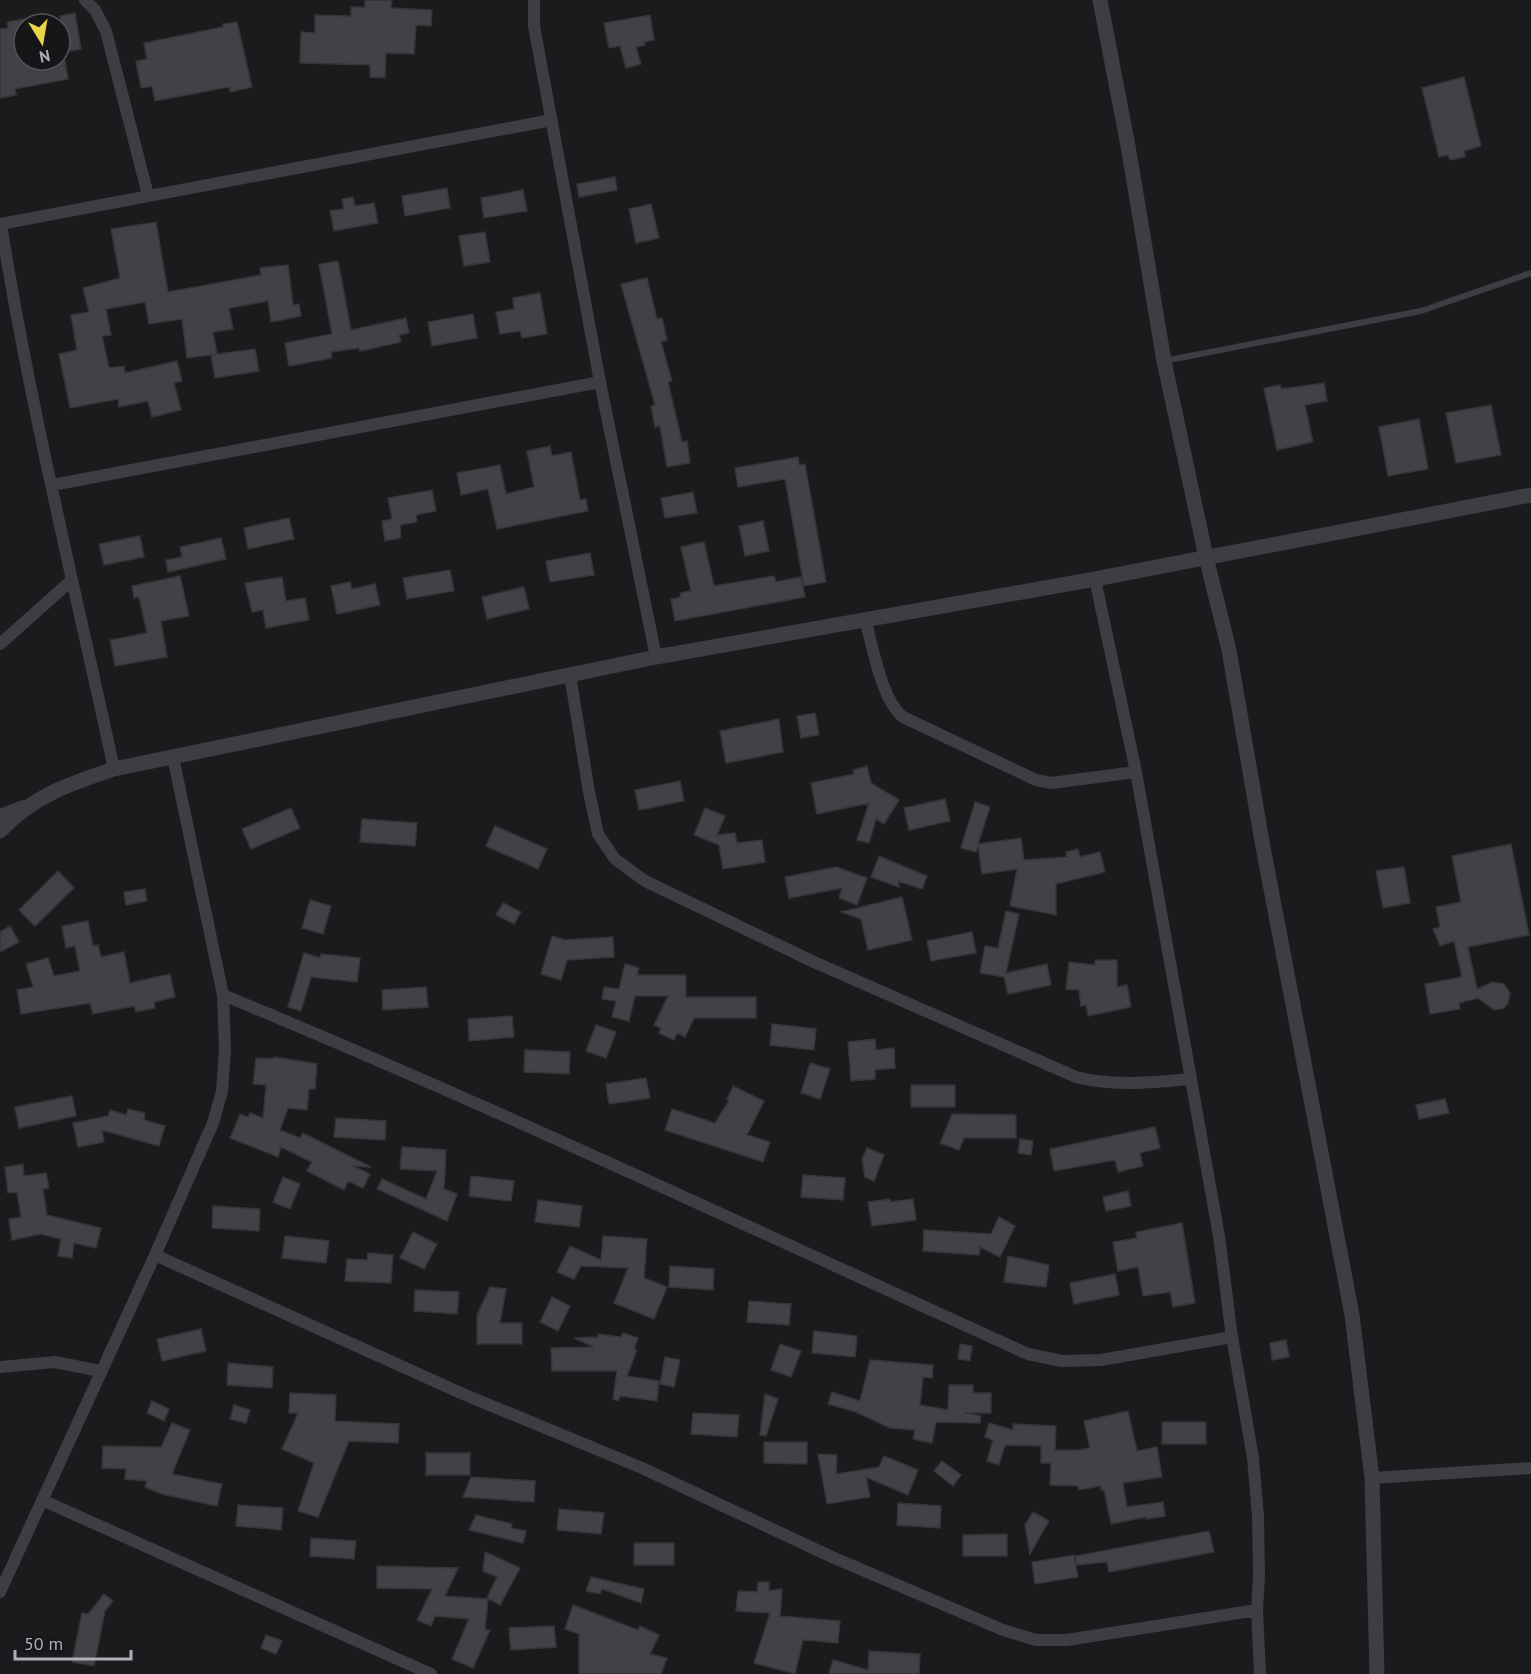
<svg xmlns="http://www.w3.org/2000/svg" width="1531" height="1674" font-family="'PT Sans',sans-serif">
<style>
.building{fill:#424246;stroke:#353438;stroke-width:1.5}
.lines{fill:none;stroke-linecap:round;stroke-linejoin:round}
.service{stroke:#3e3d43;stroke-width:6}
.minor{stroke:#3e3d43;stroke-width:12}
.tertiary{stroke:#3e3d43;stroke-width:15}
</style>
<rect width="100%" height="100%" fill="#1b1a1c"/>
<path class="building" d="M365,0H392L391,8L432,10L431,26L416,25L414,54L386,53L385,78L370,77V65L300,63L301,32L315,33V15L351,16V7H365Z
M75,13L81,49L60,53V16Z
M650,15L654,40L644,42L645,45L636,47L641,64L626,68L620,46L609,48L604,23Z
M24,19V60H65L68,79L15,89L16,95L0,98V29L8,28L7,22Z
M237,22L252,87L230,92L229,87L155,101L152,86L141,88L136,61L147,59L144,43L223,27V24Z
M1464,77L1481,146L1464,151L1465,157L1450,160L1448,155L1439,157L1422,88Z
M615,177L617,190L579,197L577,184Z
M447,188L450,208L405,216L402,196Z
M523,190L527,211L484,218L481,198Z
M353,197L355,206L374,203L378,223L334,231L330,211L344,209L342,199Z
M651,204L659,238L636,243L629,209Z
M156,222L168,292L261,275L260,268L288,265L293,305L299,304L301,316L271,322L268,301L229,308L233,329L213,332L217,354L187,358L182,319L149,324L145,302L106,309L111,335L102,336L109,368L124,366L125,373L177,361L182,381L174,383L181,410L152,417L148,401L119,407L118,399L70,408L59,354L77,350L71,315L89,312L83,288L120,278L111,229Z
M485,232L490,262L464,266L459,236Z
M338,261L351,330L406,318L409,333L399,335L401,342L360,351L359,348L331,352L332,358L289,366L285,343L332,334L319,264Z
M647,278L657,319L662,318L667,340L661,342L672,381L668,382L682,442L687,441L690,463L667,467L660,426L655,427L651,406L655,405L621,284Z
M540,293L547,334L522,338L520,331L500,334L496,312L514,309L513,298Z
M473,314L477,338L432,346L428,322Z
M255,349L259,371L215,378L211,355Z
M1324,383L1327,401L1305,405L1313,442L1277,450L1264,388L1280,385L1281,389Z
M1491,405L1501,455L1456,463L1446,413Z
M1419,419L1428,469L1388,476L1379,427Z
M550,446L552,456L571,452L580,500L586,499L588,511L497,529L488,489L461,495L457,473L500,465L506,494L534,487L527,451Z
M798,457L799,465L805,464L826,582L804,586L785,479L738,487L735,468Z
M432,490L436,511L416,515L417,522L400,525L401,538L385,541L382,521L392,519L388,498Z
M693,492L697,513L665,518L661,498Z
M289,518L294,539L248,549L244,528Z
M763,521L769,551L745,556L739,526Z
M140,536L144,557L104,565L99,544Z
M221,538L226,559L168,572L166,560L182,557L180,547Z
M704,542L714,586L774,576L776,582L801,577L805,597L675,621L671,599L681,597L680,593L691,591L681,547Z
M590,553L594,575L550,582L546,561Z
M450,570L454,591L407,599L403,578Z
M180,576L189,616L161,621L167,657L115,666L110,640L147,633L139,597L134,598L132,586Z
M282,577L286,601L305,598L309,620L266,628L263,610L252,612L245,583Z
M350,582L352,589L375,584L380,605L337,614L331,586Z
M524,587L529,609L487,619L482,597Z
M815,713L819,735L801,738L797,716Z
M779,719L783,752L726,763L720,731Z
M867,766L871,783L899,800L884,824L876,819L869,843L857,840L869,803L817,814L811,783L854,774L853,770Z
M680,781L684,801L639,810L635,790Z
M945,799L950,821L909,830L904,808Z
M975,802L990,807L978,844L1021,838L1024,860L1067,857L1066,852L1078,849L1080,857L1100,852L1105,872L1056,884V915L1010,906L1017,869L982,874L978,846L976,852L961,848Z
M291,808L300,828L251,849L242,829Z
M705,808L725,816L717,835L735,833L737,843L762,840L765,862L723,869L719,845L694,835Z
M362,819L417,823L415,846L360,842Z
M495,826L547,849L538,869L486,846Z
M1511,844L1529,935L1468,947L1477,989L1493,982L1504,984L1510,993L1508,1003L1504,1008L1494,1010L1478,998L1459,1003L1460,1009L1430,1014L1425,984L1462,977L1454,941L1440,946L1433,929L1440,927L1436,907L1461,902L1452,856Z
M879,856L927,876L922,889L898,881L899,887L871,877Z
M836,867L867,878L857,905L839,898L842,888L789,898L785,877Z
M1404,867L1410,903L1383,908L1376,871Z
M58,871L74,888L35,926L19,910Z
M145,889L147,901L126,905L124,892Z
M902,897L912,940L868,950L861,919L841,912Z
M310,900L331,906L323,934L302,928Z
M503,903L521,912L514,924L496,915Z
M1006,911L1019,914L1006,973L1047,964L1051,985L1008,994L1004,977L980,973L985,946L998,948Z
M88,921L93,946L98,945L101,957L124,952L130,983L170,974L175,997L154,1002L155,1008L136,1012L134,1006L93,1014L90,1003L21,1014L17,990L33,987L26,964L48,958L54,976L80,971L75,946L66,948L62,926Z
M10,926L19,942L0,952V932Z
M972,932L976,953L931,961L927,941Z
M552,936L565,940L613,937L614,957L567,960L561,980L541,974Z
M304,953L320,958L321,954L360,958L357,982L311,977L301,1011L288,1007Z
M1095,960H1117V987L1127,985L1131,1007L1088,1016L1086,1005L1081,1006L1079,990L1066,989L1069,962L1095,965Z
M625,964L639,968L637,975H686V997H756V1018H694L685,1037L677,1033L674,1040L659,1033L661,1028L654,1025L668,996H635L629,1021L612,1017L616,1001L602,999L604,987L619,989Z
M426,987L428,1007L383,1010L382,990Z
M512,1016L514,1037L469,1041L468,1019Z
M772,1024L816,1029L814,1050L770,1045Z
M596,1025L616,1032L606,1058L586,1051Z
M875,1039L876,1050L894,1048L895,1068L875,1070V1079L851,1081L848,1042Z
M525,1050L570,1052L569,1074L524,1072Z
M274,1057L317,1064L315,1089H309L307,1110L288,1108L280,1130L300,1138L303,1133L371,1167L353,1166L370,1174L363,1188L348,1181L344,1190L307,1171L312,1162L281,1147L278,1157L230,1138L240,1114L248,1117L250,1113L263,1118L266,1085L253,1084L256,1058L273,1059Z
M810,1063L830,1069L820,1099L801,1093Z
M646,1078L650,1098L609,1104L606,1084Z
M911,1085H955V1107H911Z
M733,1086L764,1101L747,1135L770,1142L763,1162L665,1130L672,1109L715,1123L729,1101L727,1100Z
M72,1096L76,1116L19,1128L15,1107Z
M1445,1099L1449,1113L1419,1119L1416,1105Z
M128,1109L145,1113L144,1120L165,1126L159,1146L102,1130L104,1142L78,1147L73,1123L108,1116L110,1110L126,1115Z
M952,1114L1016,1115V1138H964L959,1150L940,1143Z
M336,1118L386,1121L385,1140L334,1137Z
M1155,1127L1160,1148L1140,1153L1143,1166L1118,1172L1115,1160L1054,1171L1050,1149Z
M1020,1139L1033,1141L1031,1155L1018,1153Z
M402,1147L446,1150L444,1189L457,1194L447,1221L377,1189L382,1179L426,1199L437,1171L400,1169Z
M867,1148L884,1155L874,1181L865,1177L862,1159Z
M23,1164L24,1176L46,1173L49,1188L43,1189L47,1215L101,1228L96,1248L74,1243L72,1258L58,1256L61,1239L41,1234L12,1240L9,1219L21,1217L17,1192L8,1193L5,1167Z
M803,1175L845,1178L843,1200L801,1197Z
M471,1176L514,1181L511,1201L469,1196Z
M283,1177L300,1184L290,1209L273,1202Z
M1128,1191L1131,1206L1106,1211L1103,1197Z
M890,1199V1202L913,1199L916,1220L872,1226L868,1202Z
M538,1200L582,1206L579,1227L535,1222Z
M213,1206L260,1209L259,1231L212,1228Z
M999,1217L1015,1226L1000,1257L980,1247L979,1255L923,1251L924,1230L991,1234Z
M1182,1223L1195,1303L1173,1307L1170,1292L1143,1296L1138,1267L1118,1271L1113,1242L1137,1238L1136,1232Z
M413,1232L437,1244L424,1269L400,1258Z
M285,1236L329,1241L326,1263L282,1258Z
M603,1236L647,1239L644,1278L667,1287L654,1319L614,1303L628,1268L581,1266L574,1279L557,1272L570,1246L601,1260Z
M368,1253L393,1255L391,1283L345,1281L347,1259L367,1260Z
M1008,1256L1049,1265L1046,1287L1004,1282Z
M670,1266L714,1269L713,1290L669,1287Z
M1115,1274L1119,1295L1074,1304L1070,1283Z
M490,1287L506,1289L500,1323H522V1344H477V1315Z
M415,1290L459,1292L457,1314L414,1311Z
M552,1297L570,1306L558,1331L540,1322Z
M749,1301L791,1304L789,1325L747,1322Z
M201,1329L206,1351L162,1361L157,1339Z
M814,1331L857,1336L855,1357L812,1353Z
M623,1333L638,1338L634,1349L637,1350L627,1376L659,1381L657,1401L620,1396L618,1401L613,1399L617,1371H552L551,1348L594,1347L574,1338L598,1337V1334L621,1337Z
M1286,1340L1289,1357L1272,1360L1270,1343Z
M780,1344L801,1351L791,1377L771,1370Z
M960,1344L972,1346L970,1361L958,1359Z
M665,1357L680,1360L674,1387L660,1384Z
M870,1360L933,1365L932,1378L923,1377L920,1405L948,1410L949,1385H973V1393H991V1413H965L981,1416L980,1423L936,1422L932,1443L913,1439L915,1430L890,1428L856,1412L828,1404L832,1392L860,1401Z
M228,1363L273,1367L272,1388L227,1385Z
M290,1393L336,1395L335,1421L399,1424L398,1443L349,1441L318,1517L298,1511L314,1463L282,1449L298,1413H289Z
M765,1394L778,1399L766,1436L760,1435Z
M152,1401L169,1409L164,1421L147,1413Z
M234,1405L250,1410L246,1423L230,1419Z
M1128,1411L1137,1451L1157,1447L1162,1477L1123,1483L1127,1507L1163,1502L1165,1516L1146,1519V1517L1111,1524L1104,1490H1101L1100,1486L1079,1490L1078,1486L1050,1485L1051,1463H1041V1446L1005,1445L999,1465L987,1461L993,1440L985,1437L989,1423L1013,1430V1424L1056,1426L1055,1450H1077L1090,1448L1084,1421Z
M693,1413L739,1415L737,1437L691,1434Z
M1162,1422H1206V1444H1162Z
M172,1423L190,1430L172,1474L222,1484L217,1506L162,1494L145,1487L147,1481L125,1479L126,1469L102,1468L103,1446L161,1447Z
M764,1442H807V1464L764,1463Z
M426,1453H470V1475H426Z
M818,1454L837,1455L836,1474L879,1467L884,1456L918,1470L908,1495L866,1477L870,1497L827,1504Z
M942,1461L961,1475L953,1486L934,1471Z
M471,1477L535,1481L534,1502L463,1497Z
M898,1503L941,1506L940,1528L897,1525Z
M238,1505L283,1508L281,1530L236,1526Z
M559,1509L604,1513L601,1534L557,1530Z
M1033,1512L1049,1521L1030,1554L1025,1525Z
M476,1515L512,1524L511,1528L526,1531L523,1543L469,1530Z
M1209,1531L1214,1552L1109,1572L1107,1562L1077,1565L1075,1556Z
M1007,1534V1556H963V1535Z
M311,1538L356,1541L354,1559L310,1556Z
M634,1543H674V1565H634Z
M485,1552L520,1568L500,1605L487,1598L497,1577L483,1571Z
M1074,1555L1078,1577L1035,1584L1032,1562Z
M377,1566L458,1568L445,1596L488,1599L485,1630H490L473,1668L452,1659L469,1619L435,1616L431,1626L417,1620L432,1589L377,1588Z
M591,1577L644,1589L641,1603L602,1589L600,1594L586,1591Z
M758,1582H769V1591L782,1589L780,1616L840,1621L838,1643L803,1640L795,1674L754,1663L770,1613L736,1611L738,1591L757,1592Z
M104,1594L113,1601L105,1611L94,1666L72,1662L82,1613L88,1614Z
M573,1605L638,1630L640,1626L659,1635L650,1654L667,1658L661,1674H579V1634L565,1629Z
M554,1626L556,1647L511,1650L509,1628Z
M266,1635L282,1641L276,1654L261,1648Z
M869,1651L920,1654L919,1674H829L833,1660L868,1670Z"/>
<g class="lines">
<path class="service" d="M1164,361L1421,311L1531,273"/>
<path class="minor" d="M85,0L95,10L106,31L148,195
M534,0V26L600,382L656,657
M0,224L552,120
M1,224C30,407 75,588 114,769
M52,485L600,382
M1095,579L1136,772L1219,1236L1232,1337L1253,1458L1258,1516L1259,1575L1257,1610L1260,1674
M865,619C873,647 881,699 903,717L1036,780L1051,783L1136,772
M0,644L72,580
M570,675L589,792L598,834L615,859L645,881L814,962L1076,1077C1114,1087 1152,1082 1191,1079
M0,815L23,806
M223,995C495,1107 761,1233 1028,1354L1062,1361L1101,1360L1232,1337
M155,1255L463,1394L642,1468L832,1557L1003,1630L1036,1640H1067L1257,1610
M0,1367L55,1362L100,1371
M1372,1478L1531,1468
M42,1500L431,1674
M0,1592L155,1255L213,1123L222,1091L225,1050L223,995L173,757"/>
<path class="tertiary" d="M1100,0L1128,146L1164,361L1206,557L1229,650L1263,847L1352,1315L1372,1478L1377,1674
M0,831C33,796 69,784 114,769L656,657L1095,579L1531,495"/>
</g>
<g transform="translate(42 42) rotate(169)"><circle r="28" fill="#161517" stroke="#535359" stroke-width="1.5"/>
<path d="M0-4.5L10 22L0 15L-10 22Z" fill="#e7d548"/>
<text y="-9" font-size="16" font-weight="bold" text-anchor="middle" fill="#aeafbb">N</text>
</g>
<path d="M15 1650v9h116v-9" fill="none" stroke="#aeafbb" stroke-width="3"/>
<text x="24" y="1650" font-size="18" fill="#aeafbb" stroke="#161517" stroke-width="4.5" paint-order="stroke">50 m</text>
</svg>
